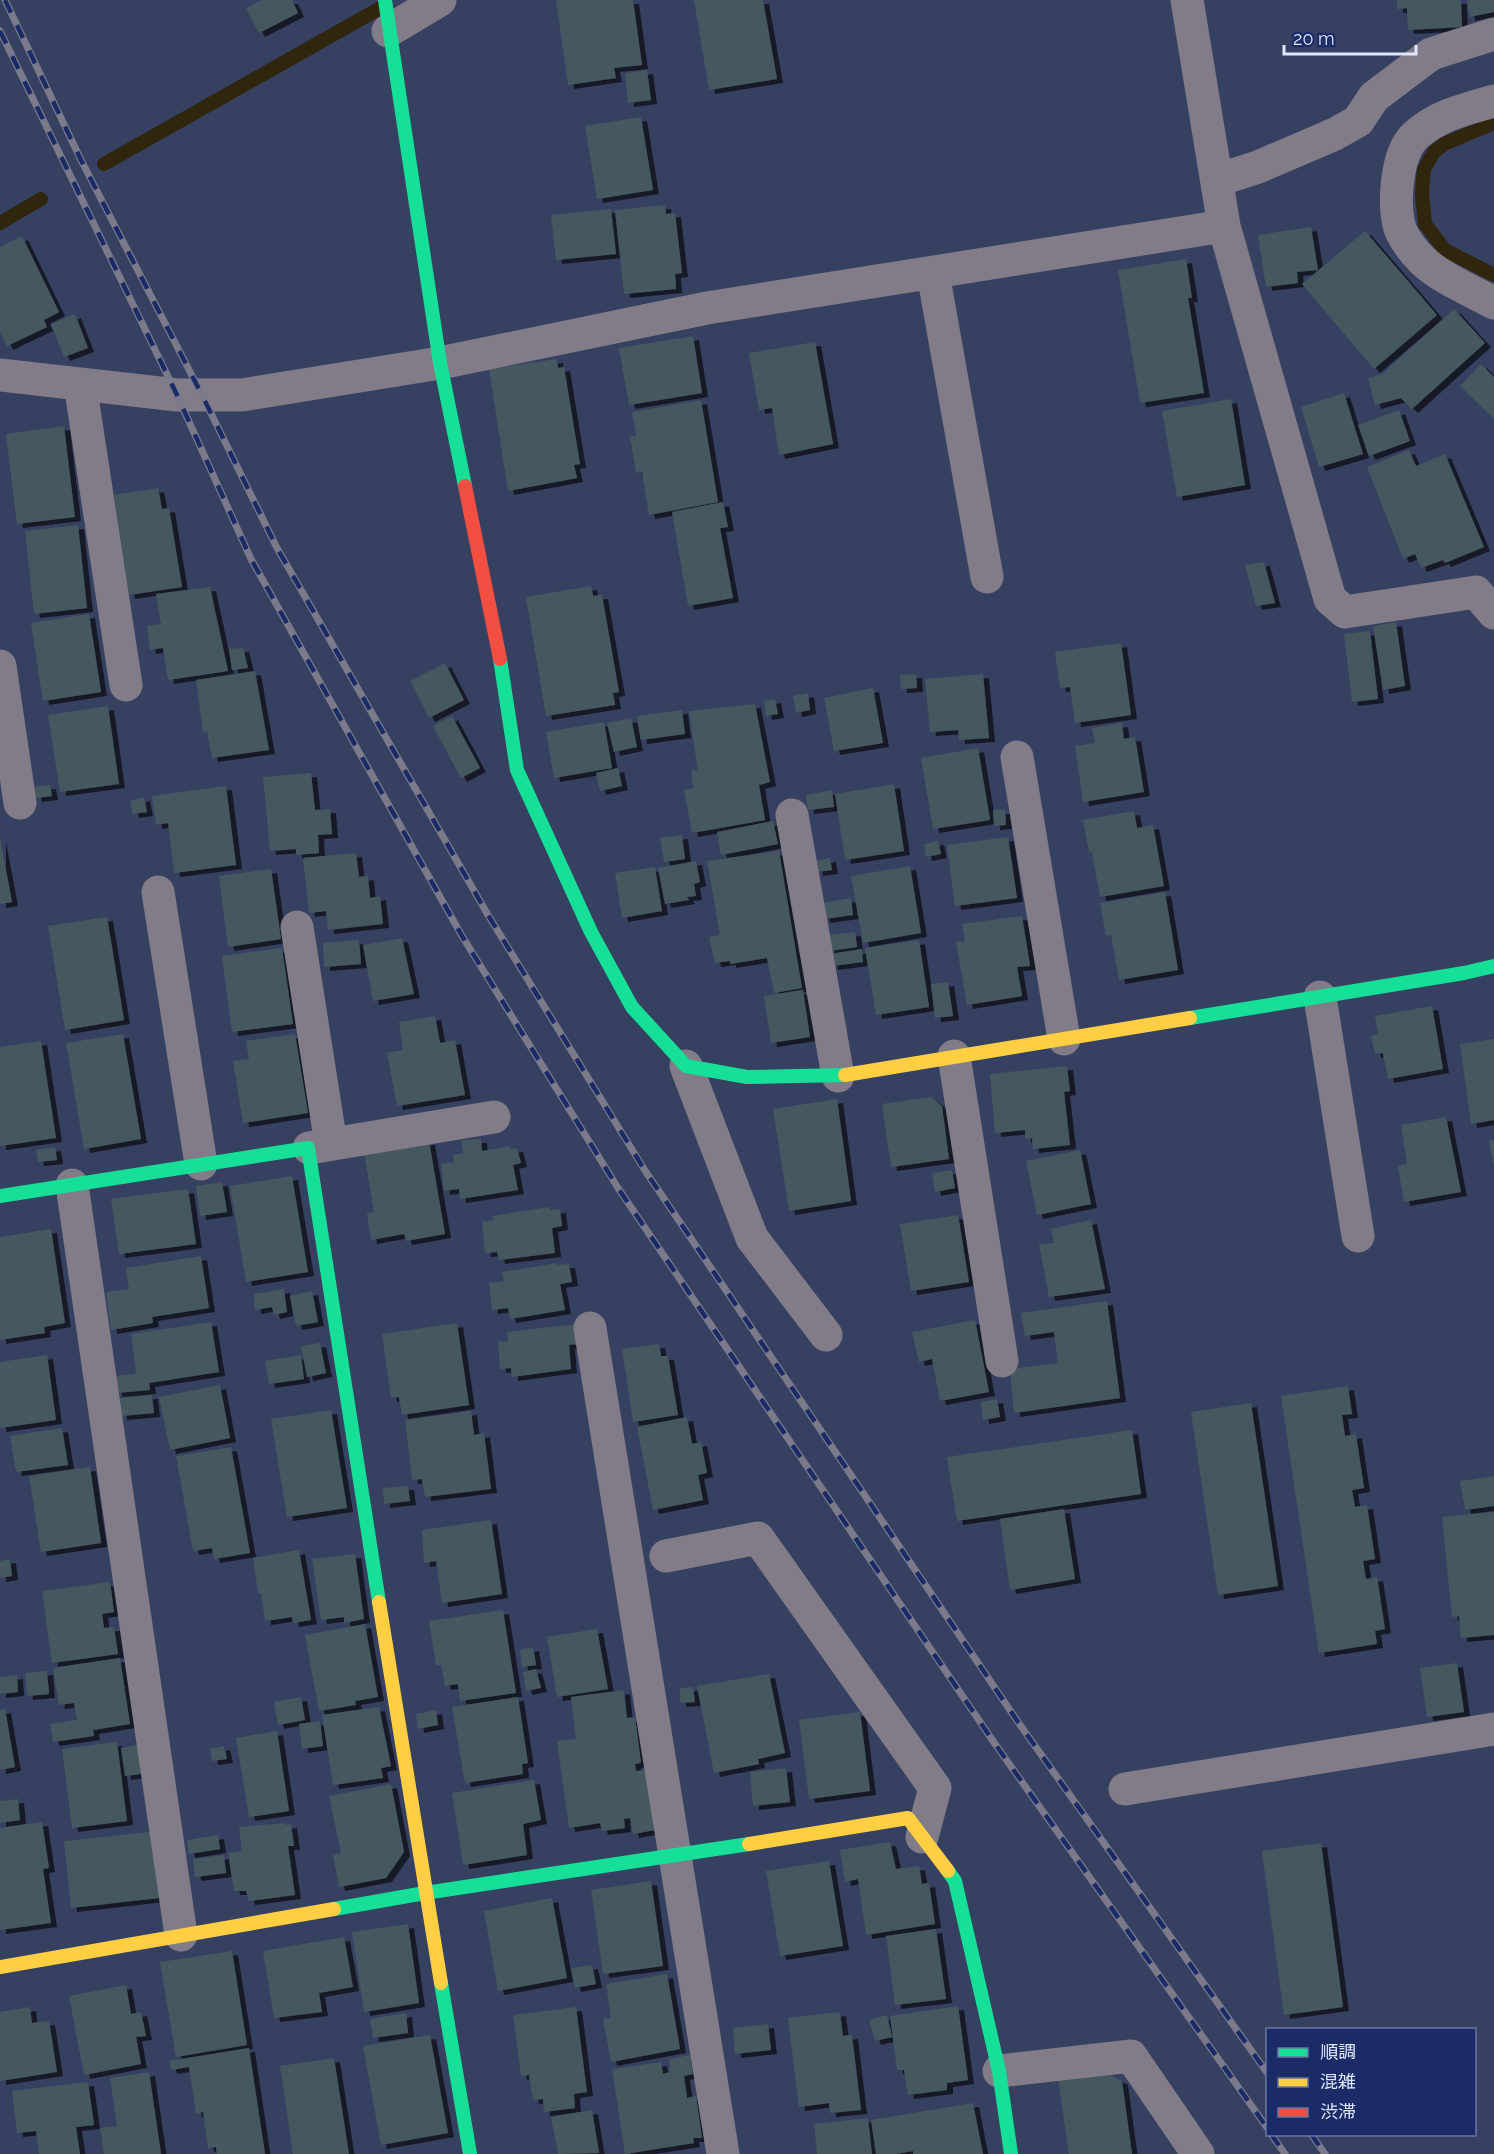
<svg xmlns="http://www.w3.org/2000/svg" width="1494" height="2154" font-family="Raleway,'Noto Sans JP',sans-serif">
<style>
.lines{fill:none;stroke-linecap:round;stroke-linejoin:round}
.stream{stroke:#2f260d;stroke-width:14}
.building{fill:#45585f;filter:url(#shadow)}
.street{stroke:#827c89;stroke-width:33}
.fast{stroke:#16e098;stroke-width:14}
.slow{stroke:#ffcf43;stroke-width:14}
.jam{stroke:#f24e42;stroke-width:14}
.rail-casing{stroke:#7a7a8b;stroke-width:7}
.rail{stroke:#1b2b67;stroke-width:4.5;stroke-dasharray:14;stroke-linecap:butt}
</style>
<defs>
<filter id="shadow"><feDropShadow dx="6" dy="4" stdDeviation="0" flood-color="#0009"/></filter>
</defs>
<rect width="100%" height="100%" fill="#364061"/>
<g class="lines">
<path class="stream" d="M1494,123L1444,144L1434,152L1424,169L1422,193L1425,224L1445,250L1494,275
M104,164L384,6
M0,223L41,199"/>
</g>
<path class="building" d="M262,0H292L298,13L259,33L246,8Z
M556,0H633L642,65L614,68L616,78L568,85Z
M694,0H763L777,79L709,90Z
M1397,0H1461L1462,27L1408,30L1407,8L1397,9Z
M1467,0H1494V12L1469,17Z
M647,70L651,100L628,103L625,73Z
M641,117L653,190L597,199L585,126Z
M665,205L666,214L675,213L682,273L675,274L676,289L624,294L615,210Z
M611,209L616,254L556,260L551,215Z
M1311,227L1318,270L1297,272L1298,283L1266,287L1258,235Z
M1365,231L1437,315L1374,369L1302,284Z
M22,236L59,312L44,320L47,327L7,346L0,331V247Z
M1186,259L1192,298H1188L1204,393L1140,403L1118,270Z
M1454,309L1485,343L1412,409L1401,398L1375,405L1368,378L1382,374Z
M75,314L88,348L64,357L51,324Z
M693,336L702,393L629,405L619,348Z
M815,342L833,444L779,455L772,408L759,410L749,353Z
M557,359L558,368L564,367L580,464L574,465L577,478L508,491L489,369Z
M1481,364L1494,377V419L1460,386Z
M1344,393L1363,454L1319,467L1301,407Z
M1231,399L1245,485L1177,497L1162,411Z
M701,400L718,502L649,515L642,472L636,473L630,436H636L632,412Z
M1399,410L1410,441L1369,456L1358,425Z
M64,426L75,517L17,524L6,434Z
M1409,450L1416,466L1445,454L1484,547L1445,563L1443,560L1421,568L1415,554L1403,559L1367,467Z
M158,488L162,509L169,508L182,587L129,595L114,495Z
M723,502L728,527L720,528L733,598L688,606L672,512Z
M78,525L87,608L34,614L25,531Z
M1264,562L1275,603L1256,606L1245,565Z
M591,586L593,596L602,595L619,692L613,693L615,705L546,716L526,597Z
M210,587L228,671L168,680L163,648L150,650L147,626L161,624L156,594Z
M89,614L101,692L43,701L31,623Z
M1396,622L1405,686L1383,690L1373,626Z
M1370,631L1378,699L1352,702L1344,634Z
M1121,643L1131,715L1075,723L1070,687L1060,688L1055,652Z
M243,648L248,668L232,670L229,649Z
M445,663L464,700L429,718L410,681Z
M255,671L269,750L212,758L207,731L203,732L196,680Z
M916,674L917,688L901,689L900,675Z
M983,674L989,738L959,740L958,730L930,732L925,679Z
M873,688L883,743L834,751L824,698Z
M808,693L810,710L796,713L793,696Z
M775,699L778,714L766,716L764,701Z
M755,704L770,782L759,785L765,820L692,833L684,790L693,788L691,770L698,771L689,711Z
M108,706L119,784L60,792L48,715Z
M682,710L685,734L641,740L637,716Z
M452,716L480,768L461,778L433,726Z
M631,718L637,747L614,752L607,723Z
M604,722L612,768L554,778L546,732Z
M1122,723L1124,739L1135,737L1144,792L1083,802L1075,746L1095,743L1092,728Z
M978,748L990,820L933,829L921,758Z
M618,768L622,786L600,791L596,773Z
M311,773L315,810L330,809L332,834L318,835L319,853L296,855V849L270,851L263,777Z
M894,784L904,851L845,860L835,794Z
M50,785L52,796L36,798L34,787Z
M226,786L236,865L174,873L168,823L156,825L152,796Z
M832,790L834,807L808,810L806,795Z
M144,797L147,812L133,814L130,801Z
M993,810H1005L1006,825L994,826Z
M1134,811L1137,828L1153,825L1164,886L1100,897L1092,852H1089L1083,820Z
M773,821L778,844L721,855L717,832Z
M682,835L685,859L664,862L660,838Z
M1008,837L1017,898L955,906L947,845Z
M0,838L12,902L0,904Z
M938,841L941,854L926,857L924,844Z
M779,851L802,988L774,993L767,958L730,964V961L715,963L709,937L720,935L707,861Z
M356,853L359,877L368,876L370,898L380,896L383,924L328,930L326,911L309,913L303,858Z
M830,858L832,870L817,872L815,861Z
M696,861L700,882L694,884L696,896L687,897L689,900L665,904L658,868Z
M910,866L921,933L863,943L851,876Z
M655,867L662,911L622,918L615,873Z
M271,869L281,939L228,947L219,876Z
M1165,892L1178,970L1119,980L1111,935L1106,936L1100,903Z
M851,898L853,915L824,919L821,903Z
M1022,916L1030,966L1017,967L1022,996L967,1005L956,942L965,941L962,924Z
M107,917L124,1020L65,1030L48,926Z
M855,932L857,947L829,951L827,935Z
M402,938L414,994L373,1001L363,945Z
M359,940L361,964L324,967L323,943Z
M919,940L929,1007L876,1015L865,948Z
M282,948L293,1024L232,1032L222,956Z
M862,949L863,962L832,966L830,954Z
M948,982L953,1016L935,1018L931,984Z
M803,990L810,1037L771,1043L764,996Z
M1432,1006L1443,1069L1388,1079L1383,1053L1375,1054L1371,1036L1378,1034L1375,1016Z
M435,1016L440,1043L455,1040L465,1095L397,1106L387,1053L403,1050L399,1022Z
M123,1034L141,1139L84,1149L66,1043Z
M295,1034L308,1113L243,1123L233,1061L249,1059L246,1041Z
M1494,1039V1120L1471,1124L1460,1044Z
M41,1041L56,1138L0,1146V1047Z
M1067,1066L1070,1091L1064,1092L1070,1145L1033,1149L1032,1138L1025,1139V1130L995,1133L990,1074Z
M931,1097L942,1106L949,1159L891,1167L882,1104Z
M837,1099L851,1201L789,1211L773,1109Z
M1446,1117L1461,1192L1404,1202L1398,1167L1407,1163L1401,1125Z
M481,1139L482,1151L510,1146L511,1149L517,1148L521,1163L513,1165L518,1190L460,1199L459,1189L444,1191L441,1164L454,1162L453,1155L463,1153L461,1140Z
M1489,1140H1494V1163H1493Z
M429,1141L445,1234L406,1241L404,1234L371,1240L367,1213L374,1212L364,1152Z
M55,1147L57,1160L38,1162L36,1150Z
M1080,1150L1091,1204L1037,1215L1026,1161Z
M952,1170L955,1188L935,1192L932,1173Z
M292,1176L308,1272L246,1282L230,1186Z
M222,1182L227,1212L200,1216L196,1186Z
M188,1189L196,1244L119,1254L111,1199Z
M549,1207L550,1210L560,1209L562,1226L552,1228L555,1253L499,1260L497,1252L485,1253L482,1222L494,1220L492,1216Z
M958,1215L969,1282L911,1291L900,1224Z
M1091,1220L1105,1289L1049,1297L1039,1244L1054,1243L1051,1229Z
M51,1229L65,1323L44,1327L45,1333L0,1340V1237Z
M201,1256L209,1308L152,1317L153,1323L111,1330L106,1292L129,1289L126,1268Z
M557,1263V1265L569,1264L572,1282L560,1284L565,1310L510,1319L508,1308L492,1310L489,1283L504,1281L502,1272Z
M284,1289L287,1312L274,1315L272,1307L255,1310L254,1294Z
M312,1291L318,1322L296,1326L290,1296Z
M1107,1301L1120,1398L1014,1413L1010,1369L1058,1363L1054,1332L1025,1336L1021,1313Z
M975,1320L989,1392L940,1401L932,1359L919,1362L912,1332Z
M211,1322L219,1372L149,1383L150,1390L116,1393L115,1376L136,1374L131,1334Z
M457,1323L469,1405L402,1415L399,1397L391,1398L382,1334Z
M577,1324L580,1344L569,1345L571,1369L512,1377L511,1368L500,1369L498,1342L508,1341L507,1332Z
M320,1343L326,1373L307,1377L301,1346Z
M659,1344L661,1356H668L678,1415L633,1422L622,1349Z
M47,1355L56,1420L0,1428V1362Z
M301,1355L304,1379L269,1384L265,1361Z
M220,1385L230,1438L170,1450L159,1397Z
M1348,1386L1352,1414L1342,1415L1345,1436L1356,1434L1364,1488L1352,1490L1355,1507L1367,1505L1375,1559L1363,1561L1366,1579L1377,1577L1385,1629L1375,1631L1377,1644L1319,1653L1281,1396Z
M152,1395L154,1413L121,1416L119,1398Z
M997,1399L1000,1417L983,1420L981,1402Z
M1251,1403L1278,1586L1218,1595L1191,1412Z
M331,1410L347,1508L287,1517L271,1419Z
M471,1411L474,1435L484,1433L491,1489L425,1497L422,1479L412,1480L405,1420Z
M687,1417L692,1444L701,1442L707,1473L698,1475L703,1500L653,1510L637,1427Z
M62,1428L68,1465L16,1472L10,1436Z
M1132,1430L1141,1494L957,1521L947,1457Z
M231,1447L250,1553L214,1559L212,1548L193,1551L176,1456Z
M90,1467L101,1543L41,1552L29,1476Z
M1494,1476V1506L1465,1510L1460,1481Z
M408,1486L410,1501L384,1504L383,1488Z
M1064,1509L1075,1579L1010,1590L1000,1519Z
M1494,1512V1635L1461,1638L1459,1616L1452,1617L1442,1517Z
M491,1520L502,1594L442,1603L436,1561L424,1563L422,1530Z
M299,1550L311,1620L293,1623L292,1617L265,1621L261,1593H258L253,1558Z
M355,1554L364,1619L344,1623V1617L321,1620L312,1559Z
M10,1559L12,1576L0,1578V1561Z
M110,1582L114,1612L102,1614L104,1628L114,1627L118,1654L52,1663L42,1591Z
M503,1610L516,1693L460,1701L458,1684L445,1686L441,1665H436L429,1621Z
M365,1624L378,1697L355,1701L356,1705L319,1711L305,1635Z
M597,1629L608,1689L557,1697L547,1637Z
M533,1647L536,1665L522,1667L520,1650Z
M120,1658L130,1724L93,1730L94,1736L53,1742L50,1724L77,1720L74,1703L59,1705L53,1668Z
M1457,1663L1464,1712L1427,1717L1420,1668Z
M536,1669L541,1688L526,1691L523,1672Z
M47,1671L49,1694L27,1696L25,1673Z
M769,1674L785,1753L758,1759L759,1764L714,1773L697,1686Z
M17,1675L18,1692L0,1694V1677Z
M693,1687L695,1702L680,1703V1688Z
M624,1690L627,1718L635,1717L641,1763L635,1764L636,1771L646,1770L655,1830L633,1834L630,1818L624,1819L625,1828L602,1831L600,1823L569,1828L557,1741L576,1739L571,1697Z
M301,1697L305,1720L278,1725L274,1702Z
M518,1697L528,1763L522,1764L523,1774L465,1783L452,1707Z
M379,1707L391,1766L381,1768L383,1778L333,1785L322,1715Z
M5,1709L15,1767L0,1770V1710Z
M436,1710L438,1725L418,1729L416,1714Z
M860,1712L870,1791L809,1799L799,1720Z
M320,1721L323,1746L302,1749L299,1724Z
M277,1731L289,1811L249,1817L236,1738Z
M117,1742L127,1821L72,1828L62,1749Z
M138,1745L141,1774L125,1776L121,1748Z
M224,1746L227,1759L212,1761L210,1749Z
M786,1768L790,1802L753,1806L750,1772Z
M534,1780L541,1820L523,1824L527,1855L463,1865L452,1793Z
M391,1784L404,1852L386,1878L339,1887L333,1855L341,1853L329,1796Z
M18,1799L20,1820L0,1823V1801Z
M42,1822L49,1868L43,1869L51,1923L0,1930V1828Z
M285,1823V1825L291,1824L294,1846H288L295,1895L249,1901L246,1891H234L228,1853L242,1851L239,1827Z
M151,1832L159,1898L71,1908L64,1841Z
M218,1835L220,1849L189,1854L187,1840Z
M890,1842L896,1869L919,1866L922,1884L929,1883L935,1924L866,1935L858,1879L845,1882L840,1850Z
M1321,1843L1343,2007L1284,2015L1262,1851Z
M224,1855L226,1873L195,1877L193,1859Z
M829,1861L843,1946L780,1956L766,1871Z
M651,1881L663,1966L603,1974L591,1890Z
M552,1898L567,1978L498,1991L484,1911Z
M408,1924L419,2003L364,2012L352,1932Z
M936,1929L946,1999L895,2005L886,1936Z
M344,1937L353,1987L319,1993L322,2012L274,2018L263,1951Z
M232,1951L247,2045L176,2057L160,1962Z
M592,1965L596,1984L575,1988L571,1968Z
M667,1974L680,2049L611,2062L603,2019L611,2018L606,1984Z
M126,1985L131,2014L141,2012L146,2036L136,2037L141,2064L84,2075L69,1996Z
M958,2006L968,2080L947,2083V2090L908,2095L904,2070H897L890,2016Z
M30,2007L32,2023L49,2021L57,2072L0,2081V2012Z
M576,2007L587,2092L574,2094L575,2108L544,2112L543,2099L533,2100L529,2075L521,2076L513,2015Z
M840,2012L843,2036L852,2035L861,2110L830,2113L829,2103L799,2107L788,2018Z
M406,2013L408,2033L373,2038L370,2019Z
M887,2015L892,2037L875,2041L869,2020Z
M768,2024L771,2050L735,2054L733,2028Z
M430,2035L448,2133L381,2145L363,2046Z
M249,2048L265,2154H217L216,2147L208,2148L203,2112L196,2114L189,2067L171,2070L169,2061Z
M690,2055L693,2074L684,2076L687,2098L696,2096L702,2138H693L694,2143L625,2154L612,2069L661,2062L663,2074L670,2072L669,2059Z
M334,2058L349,2154H293L280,2066Z
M149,2072L161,2154H104L100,2128L117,2126L110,2078Z
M1106,2073L1122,2081L1132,2154H1069L1058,2079Z
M88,2082L94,2125L76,2127L80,2154H39L36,2131L17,2133L12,2091Z
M973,2103L983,2154H913V2151L896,2154H876L871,2120Z
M592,2110L599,2153L558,2154L551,2117Z
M868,2118L872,2154H817L814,2124Z"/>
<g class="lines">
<path class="street" d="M1187,0L1224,226L1330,599L1345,612L1476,592L1494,613
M388,31L440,0
M1494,101C1466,109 1438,115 1415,136C1396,153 1392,209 1401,231C1406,242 1415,253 1423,261C1441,278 1472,291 1494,303
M1218,180L1258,167L1335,134L1358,121L1374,97L1431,54L1494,34
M933,273L987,577
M0,375L177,395H242L440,363L707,308L1224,226
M80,384L126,685
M0,666L20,803
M1017,757L1064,1039
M792,815L838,1076
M158,892L201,1164
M297,927L331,1144
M1320,997L1358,1236
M954,1056L1002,1361
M686,1066L752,1238L826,1335
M309,1148L494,1117
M72,1185L181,1935
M590,1328L723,2154
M666,1556L758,1538L935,1788L922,1837
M1125,1789L1494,1729
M999,2071L1131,2056L1198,2154"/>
<path class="fast" d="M385,0L440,363L465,486
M500,659L517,770L591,932L632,1007L686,1066L747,1077L845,1075
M1190,1018L1464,973L1494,966
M0,1196L308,1148L379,1602
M948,1871L955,1881L999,2071L1011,2154
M334,1909L425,1893L749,1844
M441,1983L470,2154"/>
<path class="slow" d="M845,1075L1190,1018
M379,1602L441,1983
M749,1844L908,1818L948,1871
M0,1967L334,1909"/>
<path class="jam" d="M465,486L500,659"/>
<g class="rail-casing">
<path id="rail" d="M5,0L81,160L203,397L277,548L488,915L644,1169L1018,1722L1268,2074
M0,31L177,395L251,559L462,936L618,1188L993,1741L1268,2129
M1271,2134L1285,2154
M1311,2134L1325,2154"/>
</g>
<use href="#rail" class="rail"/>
</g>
<rect x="1266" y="2028" width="210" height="108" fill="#1b2b67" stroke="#6976a3" stroke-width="1.5"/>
<rect x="1278" y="2048" width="30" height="9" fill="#16e098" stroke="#6976a3" stroke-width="1.5"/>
<text x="1320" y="2058" font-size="18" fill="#dee7fd">順調</text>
<rect x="1278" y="2078" width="30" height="9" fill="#ffcf43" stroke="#6976a3" stroke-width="1.5"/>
<text x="1320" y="2088" font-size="18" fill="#dee7fd">混雑</text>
<rect x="1278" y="2108" width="30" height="9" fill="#f24e42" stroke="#6976a3" stroke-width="1.5"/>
<text x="1320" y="2118" font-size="18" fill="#dee7fd">渋滞</text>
<path d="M1284 45v9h132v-9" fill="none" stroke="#dee7fd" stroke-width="3"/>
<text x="1293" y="45" font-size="18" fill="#dee7fd" stroke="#1b2b67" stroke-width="4.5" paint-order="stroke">20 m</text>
</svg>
